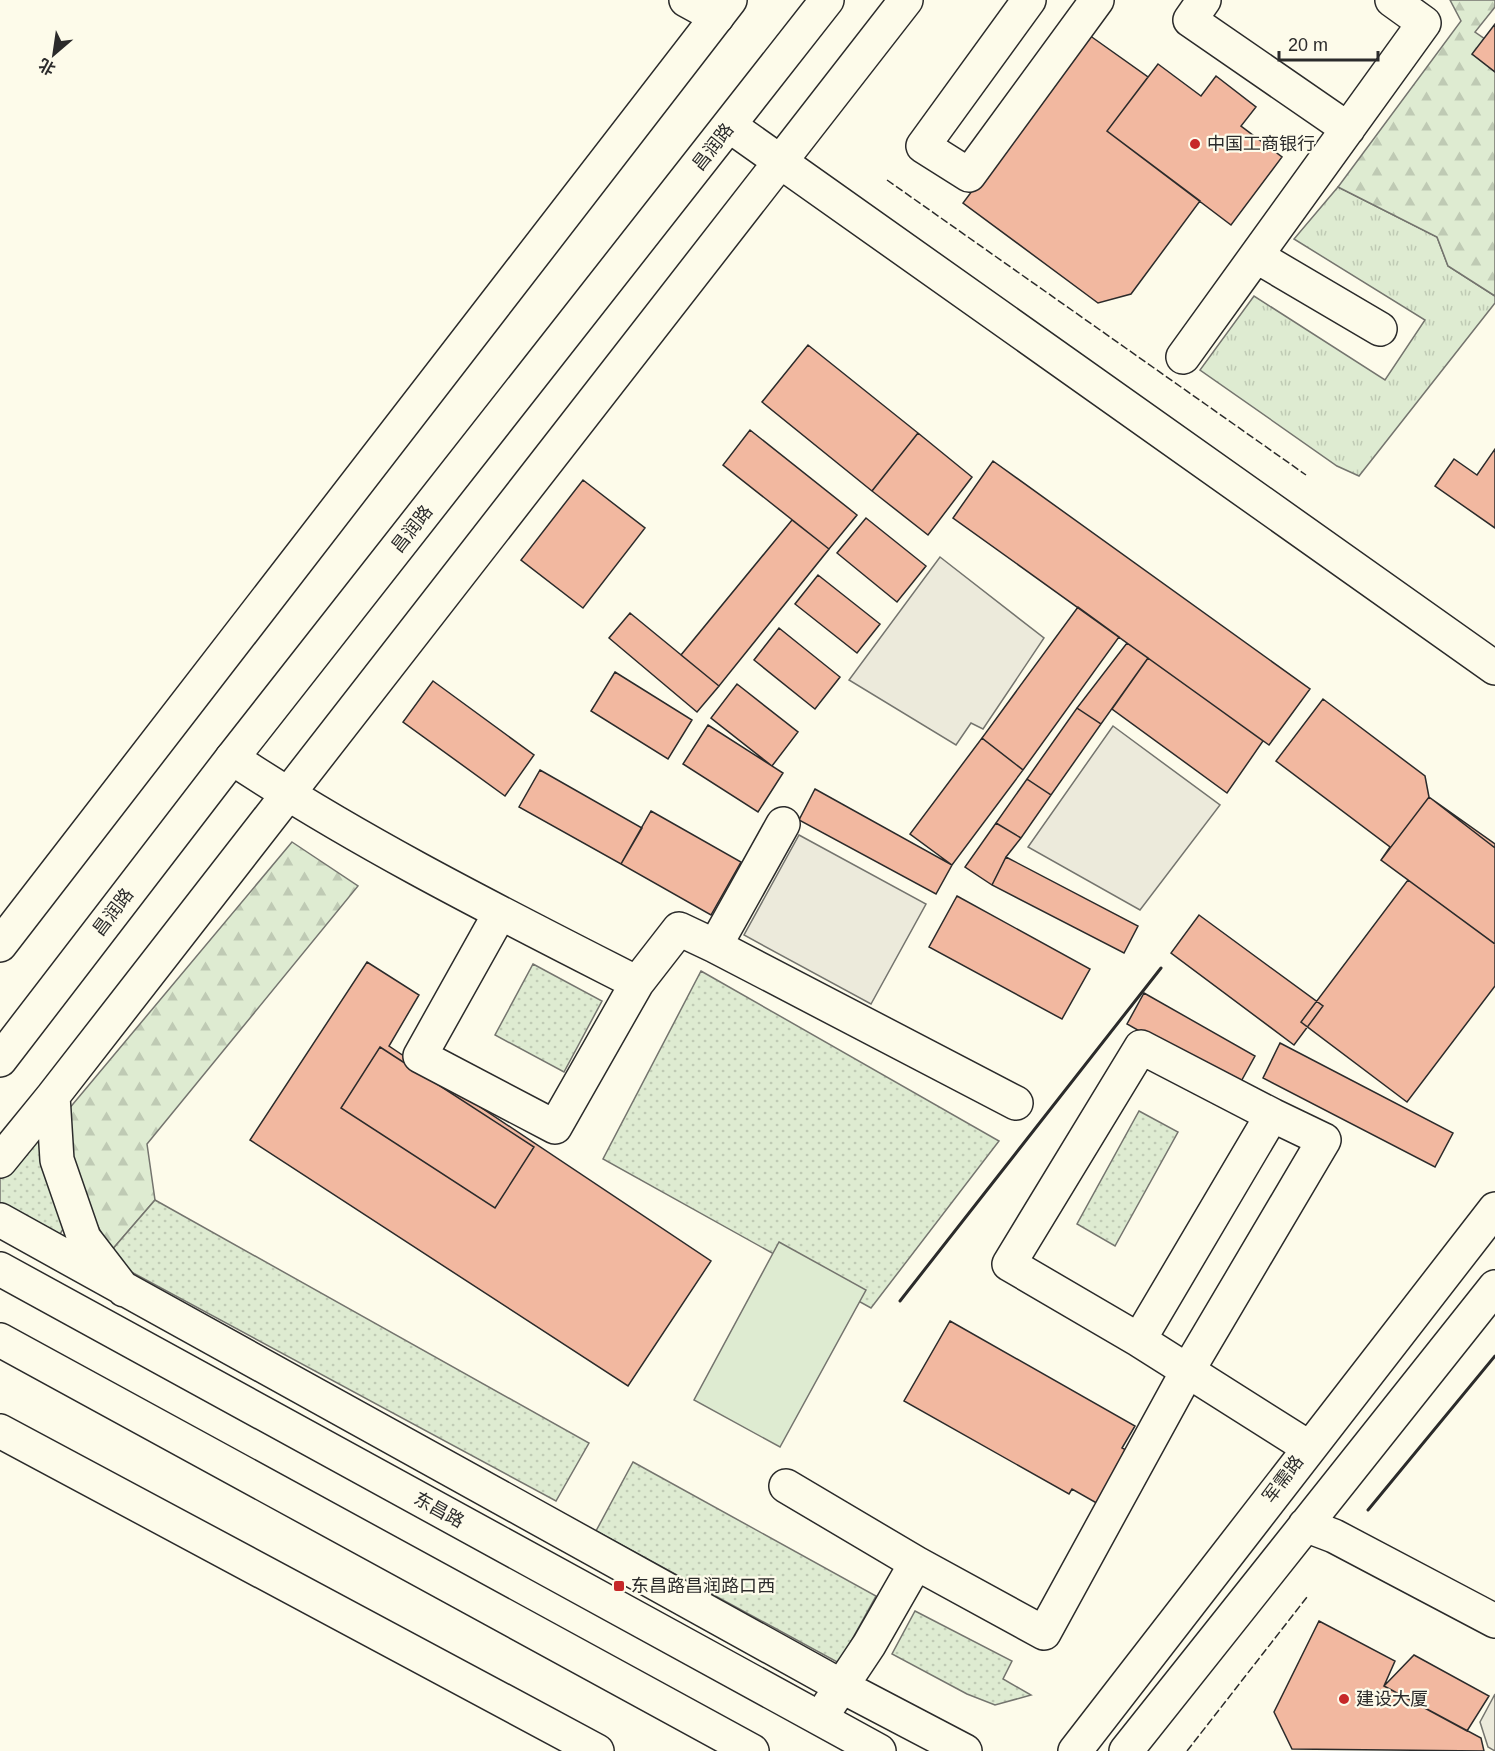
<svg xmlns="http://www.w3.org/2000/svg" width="1495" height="1751" font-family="Arial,'Noto Sans SC',sans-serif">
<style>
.grass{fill:url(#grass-tufts);stroke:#74746e;stroke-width:1.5}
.forest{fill:url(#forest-firs);stroke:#74746e;stroke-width:1.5}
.park{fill:url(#park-dots);stroke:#74746e;stroke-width:1.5}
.pitch{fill:#deebd1;stroke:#74746e;stroke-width:1.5}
.parking{fill:#eceadb;stroke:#74746e;stroke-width:1.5}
.building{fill:#f2b8a0;stroke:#2b2b2b;stroke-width:1.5}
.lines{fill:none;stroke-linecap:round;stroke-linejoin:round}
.minor-casing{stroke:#2b2b2b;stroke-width:36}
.major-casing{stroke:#2b2b2b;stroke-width:36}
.minor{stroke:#fdfbea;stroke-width:33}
.major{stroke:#fdfbea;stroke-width:33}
.fence{stroke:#2b2b2b;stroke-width:1.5;stroke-dasharray:8 3;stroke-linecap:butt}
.wall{stroke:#2b2b2b;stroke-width:3}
.poi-dot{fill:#c62828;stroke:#fdfbea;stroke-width:2}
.labels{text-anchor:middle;stroke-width:4.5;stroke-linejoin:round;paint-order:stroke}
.poi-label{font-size:18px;fill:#2b2b2b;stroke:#fdfbea;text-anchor:start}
.street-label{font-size:18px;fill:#2b2b2b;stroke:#fdfbea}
</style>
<defs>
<pattern id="grass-tufts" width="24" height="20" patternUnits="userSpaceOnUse" patternTransform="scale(1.5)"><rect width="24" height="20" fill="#deebd1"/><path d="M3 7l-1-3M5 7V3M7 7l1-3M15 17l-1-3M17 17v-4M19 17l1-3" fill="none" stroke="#bfcab4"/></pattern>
<pattern id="forest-firs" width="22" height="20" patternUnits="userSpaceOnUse" patternTransform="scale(1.5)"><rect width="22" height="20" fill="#deebd1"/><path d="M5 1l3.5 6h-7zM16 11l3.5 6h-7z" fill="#bfcab4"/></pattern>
<pattern id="park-dots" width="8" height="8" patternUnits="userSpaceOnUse" patternTransform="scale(1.5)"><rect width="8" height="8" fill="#deebd1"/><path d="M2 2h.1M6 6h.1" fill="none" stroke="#bfcab4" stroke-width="1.8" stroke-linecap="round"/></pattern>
</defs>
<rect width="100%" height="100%" fill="#fdfbea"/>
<path class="grass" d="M1338,187L1437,237L1448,266L1495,296V303L1359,476L1337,466L1200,370L1254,296L1385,380L1425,320L1294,239Z"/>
<path class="forest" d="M1450,0H1495V7L1475,32L1495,46V296L1448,266L1437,237L1338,187L1461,21Z
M292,842L358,886L147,1144L155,1200L111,1251L72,1177L68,1110Z"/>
<path class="park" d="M533,964L602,1001L564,1072L495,1035Z
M701,971L999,1141L871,1308L603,1159Z
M1139,1111L1178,1132L1115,1246L1077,1224Z
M31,1140L42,1142L65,1226L57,1239L0,1206V1164Z
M155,1200L589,1443L556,1501L124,1268L111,1251Z
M633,1462L876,1596L839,1663L596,1531Z
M915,1611L1012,1661L1003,1679L1031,1695L995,1705L967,1694L892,1654Z"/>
<path class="pitch" d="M779,1242L866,1290L780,1447L694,1400Z"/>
<path class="parking" d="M940,557L1044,638L983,729L971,723L956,745L849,680Z
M1113,726L1220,805L1140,910L1028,847Z
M799,835L926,904L871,1004L744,935Z
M1495,1694V1751L1488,1747L1480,1722Z"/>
<path class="building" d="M1495,24V72L1472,54Z
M1089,35L1148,77L1107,131L1200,201L1131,294L1098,303L963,203Z
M1158,64L1201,96L1216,76L1256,107L1241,126L1282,157L1231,225L1107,131Z
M808,345L918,433L872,491L762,402Z
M750,430L857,515L829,549L723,465Z
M918,433L972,477L928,535L872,491Z
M1495,449V528L1435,486L1454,459L1477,475Z
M993,461L1310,689L1269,745L953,518Z
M583,480L645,528L583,608L521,560Z
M866,518L926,566L897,602L837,553Z
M792,520L829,549L719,686L681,655Z
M818,575L880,624L857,653L795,604Z
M1078,607L1119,637L1023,770L982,738Z
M630,613L719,686L697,712L609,638Z
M779,628L840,677L815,709L754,660Z
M1127,643L1148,658L1101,724L1077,708Z
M1148,658L1263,741L1227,793L1112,709Z
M615,672L692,720L668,759L591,711Z
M433,681L534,755L505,796L403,722Z
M737,684L798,732L772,766L711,718Z
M1323,699L1425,776L1429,797L1495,844V986L1407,1102L1301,1022L1408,880L1381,860L1390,847L1276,761Z
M1077,708L1101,724L1051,795L1027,779Z
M708,725L783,773L758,812L683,764Z
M982,738L1023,770L952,865L910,834Z
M540,770L642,828L621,864L519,807Z
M1027,779L1051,795L1021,838L996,823Z
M815,789L952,865L936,894L799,820Z
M1429,797L1495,848V944L1381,860Z
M651,811L741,862L711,915L621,864Z
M996,823L1021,838L1006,857L992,885L965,867Z
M1006,857L1138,926L1124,953L992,885Z
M957,896L1090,969L1062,1019L929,947Z
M1199,915L1323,1006L1294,1045L1171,953Z
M367,962L419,995L389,1046L711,1261L628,1386L250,1140Z
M1144,993L1255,1056L1238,1087L1127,1024Z
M1280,1043L1453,1133L1435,1167L1263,1078Z
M380,1047L534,1147L495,1208L341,1108Z
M950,1321L1135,1426L1122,1448L1130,1452L1100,1505L1072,1489L1069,1494L904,1401Z
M1319,1621L1395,1661L1384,1686L1481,1738L1484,1751L1292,1749L1274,1712Z
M1414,1655L1489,1696L1467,1731L1384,1686Z"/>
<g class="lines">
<g class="minor-casing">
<path id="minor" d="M686,0L717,17
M1029,0L923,146L969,175L1097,0
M1204,0L1190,20L1348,129
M730,126L1495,668
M1256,256L1380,329
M1183,357L1424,23L1392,0
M232,758C360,843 500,913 637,983L555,1127L420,1056L500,913
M715,946L1016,1103
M637,983L679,929L715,946L783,824
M0,1161L53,1096
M0,1220L841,1686L965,1751
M124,1290L84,1238L57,1160L53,1096L906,0
M1139,1340L1272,1115L1141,1047L1009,1264L1139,1340L1308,1447
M0,1431L597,1751
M786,1486L916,1563
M1305,1525L1334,1536L1495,1621
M829,1705L869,1645L916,1563L1044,1633L1188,1370L1324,1140L1272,1115
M1075,1751L1495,1209
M1126,1751L1495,1287"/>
</g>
<g class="major-casing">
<path id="major" d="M0,945L730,0
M0,1060L232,758L827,0
M0,1269L879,1751
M0,1340L752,1751"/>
</g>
<use href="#minor" class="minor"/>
<use href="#major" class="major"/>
<path class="fence" d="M887,180L1306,475
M1187,1751L1307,1597"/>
<path class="wall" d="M900,1301L1161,968
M1368,1510L1495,1356"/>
</g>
<g class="poi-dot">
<circle cx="1195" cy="144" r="6"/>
<rect x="613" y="1580" width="12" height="12" rx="3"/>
<circle cx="1344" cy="1699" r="6"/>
</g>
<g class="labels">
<g class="poi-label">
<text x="1207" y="150">中国工商银行</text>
<text x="631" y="1592">东昌路昌润路口西</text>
<text x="1356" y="1705">建设大厦</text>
</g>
<g class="street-label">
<text transform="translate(713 147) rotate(-52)" y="6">昌润路</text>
<text transform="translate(412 529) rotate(-52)" y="6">昌润路</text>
<text transform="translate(113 912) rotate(-53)" y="6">昌润路</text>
<text transform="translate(1283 1479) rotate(-53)" y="6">军需路</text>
<text transform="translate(439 1510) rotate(29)" y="6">东昌路</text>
</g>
</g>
<g transform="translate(54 54) rotate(209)" stroke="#fdfbea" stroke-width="4.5" paint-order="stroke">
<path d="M0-4.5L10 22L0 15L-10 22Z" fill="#2b2b2b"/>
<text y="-9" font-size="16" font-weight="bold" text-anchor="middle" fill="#2b2b2b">北</text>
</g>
<path d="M1279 51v9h99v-9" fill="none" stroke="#2b2b2b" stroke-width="3"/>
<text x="1288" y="51" font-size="18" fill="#2b2b2b" stroke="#fdfbea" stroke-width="4.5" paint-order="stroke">20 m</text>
</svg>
